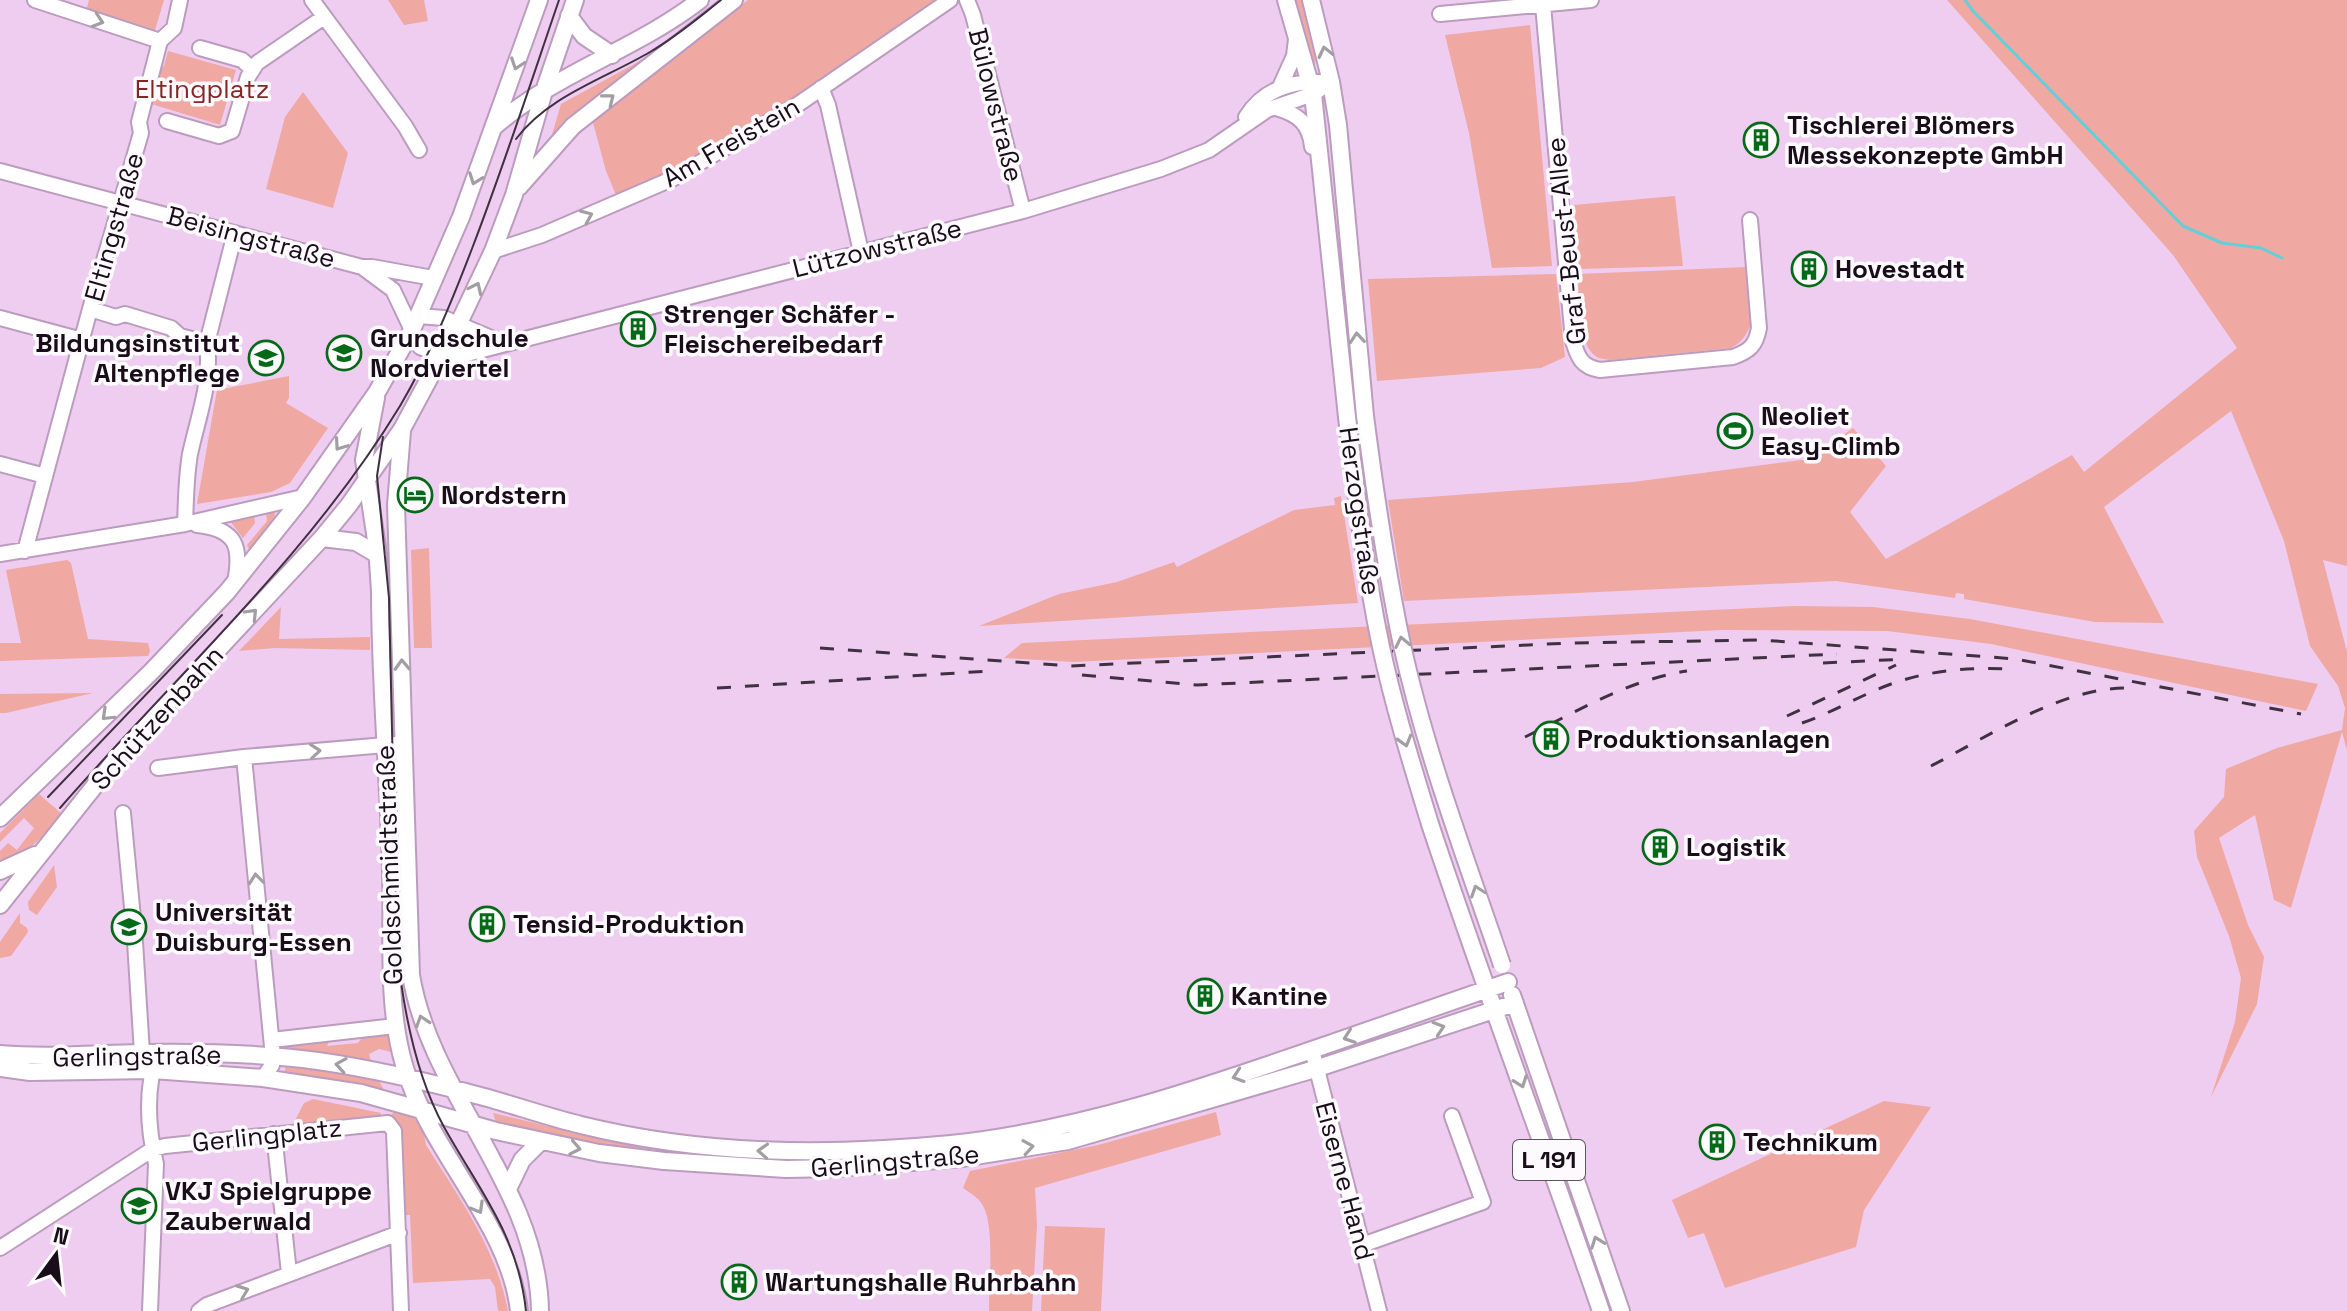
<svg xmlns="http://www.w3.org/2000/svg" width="2347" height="1311" font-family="'Space Grotesk',sans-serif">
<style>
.green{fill:#f0a8a2}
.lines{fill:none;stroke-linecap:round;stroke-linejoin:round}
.stream{stroke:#64ced9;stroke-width:3}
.minor-casing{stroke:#bc9cbe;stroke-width:18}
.major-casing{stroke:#bc9cbe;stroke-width:20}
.minor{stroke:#fff;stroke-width:14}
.major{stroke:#fff;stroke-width:16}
.tram{stroke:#403142;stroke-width:2}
.rail{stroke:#403142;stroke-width:3;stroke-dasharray:14 14;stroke-linecap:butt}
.major-bridge-casing{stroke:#bc9cbe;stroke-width:20;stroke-linecap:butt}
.major-bridge{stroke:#fff;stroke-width:16}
.oneway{stroke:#a39ea3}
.labels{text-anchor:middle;stroke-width:7;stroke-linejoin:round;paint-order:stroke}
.shield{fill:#fdfafd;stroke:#5d545d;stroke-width:2}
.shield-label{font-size:24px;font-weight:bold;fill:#180d19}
.park-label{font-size:26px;fill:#842626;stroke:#fdfafd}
.street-label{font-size:26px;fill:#180d19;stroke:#fdfafd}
.poi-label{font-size:26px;font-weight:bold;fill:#180d19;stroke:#fdfafd;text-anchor:start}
</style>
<rect width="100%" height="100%" fill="#efcdf1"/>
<path class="green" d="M89,0H164L153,37L85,15Z
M388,0H424L428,21L404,25Z
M748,0H947L796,104L618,200L606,171L591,115Z
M1294,0H1303C1310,22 1320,47 1314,69Z
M1947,0H2347V566L2323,560L2347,652V750L2342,732L2291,908L2274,900L2255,815L2219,838L2248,925L2264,957L2257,1004L2211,1097L2235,1022L2241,978L2229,936L2197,857L2194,831L2224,797L2226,769L2277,748L2342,730L2345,708L2338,686L2310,646L2284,541L2231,411L2104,507L2164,623L2095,622L1964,599V594L1956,593L1955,598L1836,581L1404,601L1388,500L1633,482L1809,459L1853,428L1886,466L1850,512L1886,559L2072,455L2084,472L2237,348L2173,255Z
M1530,25L1552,266L1492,268L1469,133L1445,35Z
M168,51L236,70L220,125L148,103L158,70L164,66Z
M658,51L551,138L561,104Z
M303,92L348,153L333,208L266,189L285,117Z
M1675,196L1683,266L1579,269L1574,205Z
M1746,267C1749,299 1763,330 1731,348L1610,360C1609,360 1598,358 1597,357C1577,346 1579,294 1578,274Z
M1556,274L1565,357L1541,368L1377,381L1368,279Z
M289,376V398L286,403L328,428L290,483L271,492L197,504L217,390Z
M1341,496L1358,603L979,626L1059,594L1117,582L1174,562L1177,567L1294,510L1335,505L1334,498Z
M274,511L275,516L250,551L247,545L267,521L266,513Z
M254,515L255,523L243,538L229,520Z
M429,548L432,648H414L411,550Z
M67,560L71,563L88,639L148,643L150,651L148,656L0,661V643H21L6,570Z
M1795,606L1873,607L1970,619L2318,684L2306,711L1991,644L1887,631L1722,630L1074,662L1004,658L1022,643Z
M281,607L279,639L370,637V650L275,648L239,651Z
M93,693L6,713H0V694Z
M39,794L62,814C42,839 30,851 0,864V851L8,843L17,850L34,828L24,818L0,842V833Z
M54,865L57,887L37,915L29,910L28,902Z
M20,913V923L27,928L28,932L11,956L0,958V942Z
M387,1032L391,1052L379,1049L369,1054L372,1064L280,1050L277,1044L331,1038L327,1046L358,1043L364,1035Z
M287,1064L356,1073L379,1081L384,1090L357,1083L283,1075Z
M313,1099L381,1113L380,1117L292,1126L304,1103Z
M1884,1101L1931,1107L1864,1210L1856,1247L1725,1288L1704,1233L1688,1238L1672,1200Z
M395,1111L414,1117L424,1134L426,1145C459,1197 497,1250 508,1311H498L495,1287L490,1279L413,1283L410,1215H405L398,1127L388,1118Z
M1216,1112L1221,1135L1035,1188L1037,1225L1032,1311H989C989,1285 994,1233 985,1210C981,1199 972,1194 963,1188L970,1171L1098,1145Z
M493,1113L581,1134L651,1146L649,1149L583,1143L497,1125Z
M1045,1226L1105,1228L1101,1311H1041Z"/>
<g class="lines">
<path class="stream" d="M1965,0L1973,11L2183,226L2222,243L2261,248L2282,258"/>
<g class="minor-casing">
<path id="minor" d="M35,0L160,41
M312,0L405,126L419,150
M967,0L973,15L1023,211
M1543,5L1573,341C1578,358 1582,367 1600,370L1733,357C1750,351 1756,345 1759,328L1750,220
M1440,14L1591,0
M200,48L242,60L252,69
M1280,87L1294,56L1296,39
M821,88L828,105L861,252
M1276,108C1298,114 1310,124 1312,147
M1246,117C1263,90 1291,81 1321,82
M167,121L219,136L232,131L248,77L257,63L324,17
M0,171L362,267H372L433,278
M493,251L542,235L674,178L797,105L950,0
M362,267L393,290L420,347L443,356H459L1023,211L1161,169L1209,150L1267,110L1313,94L1331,82
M90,309L116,317L125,314L171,328L180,336L207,343
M418,316L444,318L503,343
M0,318L82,340
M0,464L45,476
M185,524C186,501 186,477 190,454C198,417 212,382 207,343L235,233
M197,525C236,529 242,546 235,582
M25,551L90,309L141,133L139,122L160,41L174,28L180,0
M0,554L185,524L303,497
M244,757L273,1057L272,1065L263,1078
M158,768L244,757L397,744
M123,813L133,918
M134,926L142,1053
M272,1040L395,1026
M1312,1050L1379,1311
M274,1134L289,1273
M1362,1245L1483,1202L1452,1116
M0,1248L153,1149L165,1146L388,1123L394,1131L401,1311
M150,1311L156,1164C148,1129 145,1088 158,1053
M199,1311L207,1305L399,1233"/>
</g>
<g class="major-casing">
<path id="major" d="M1286,0L1313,94L1347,417
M1311,0L1331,82L1338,125L1365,416
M569,16L584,36L612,55
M495,126C556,73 637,49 700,0
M519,187L573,126L734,0
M376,398L364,460L377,547L380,591C380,684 389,778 391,871C393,935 386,1002 404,1065C429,1152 509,1223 519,1311
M402,431L396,505L411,975C431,1096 538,1185 540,1311
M322,538L356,542L378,555
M0,818L151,672L227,592L303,497L377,392L411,332L461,217L539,0
M1430,824C1484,987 1545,1148 1601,1311
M0,871L35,855
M0,905L116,759L322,538L349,505L402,429L458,325L493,251L514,195L544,91L575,0
M1512,995L1621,1311
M0,1054C47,1058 93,1054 139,1053C198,1052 259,1053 318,1061C374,1069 429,1082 484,1097C517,1106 548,1117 581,1125C702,1155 827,1156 951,1144C1083,1130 1208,1086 1332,1043C1391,1022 1450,1002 1508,982
M0,1068L30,1072L152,1070L263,1078L361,1093L496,1131L599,1153L664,1161L786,1169L838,1168L963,1158L1068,1141L1315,1069L1515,1003
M508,1189L522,1160L541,1141"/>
</g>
<use href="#minor" class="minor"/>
<use href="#major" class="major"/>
<path class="tram" d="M516,139C548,96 606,78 650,52C676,37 698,18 721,0
M383,437L377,476L389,598L397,949C403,1008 415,1074 444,1127C479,1190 518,1235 526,1311
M48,797L222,615
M60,808C175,676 309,556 400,406C430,355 452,301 473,246C504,165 531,82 559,0"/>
<path class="rail" d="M820,648L1070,666L1571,643L1762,640L2016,659L2301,714
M1823,663L1906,659
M1082,675L1197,685L1837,654
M717,688L990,671
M1787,716L1896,665
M1802,723C1834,712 1862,694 1894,683C1931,670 1972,667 2011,669
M1525,737C1578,711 1628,680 1687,671
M1931,766C1989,736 2064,686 2130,688"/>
<g class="major-bridge-casing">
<path id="major-bridge" d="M1365,416C1375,493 1386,569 1402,645C1426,754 1466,859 1502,965
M1347,417C1356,494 1365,571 1381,647C1394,707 1412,765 1430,824"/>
</g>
<use href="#major-bridge" class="major-bridge"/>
</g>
<defs><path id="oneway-chevron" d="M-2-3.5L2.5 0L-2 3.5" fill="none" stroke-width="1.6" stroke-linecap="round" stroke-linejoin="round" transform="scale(2)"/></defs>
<g class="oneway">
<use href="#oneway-chevron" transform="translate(98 21) rotate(18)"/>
<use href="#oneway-chevron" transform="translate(1325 52) rotate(-103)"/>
<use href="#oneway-chevron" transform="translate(517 64) rotate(109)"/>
<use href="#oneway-chevron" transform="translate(609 99) rotate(-38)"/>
<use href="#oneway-chevron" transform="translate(475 179) rotate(110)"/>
<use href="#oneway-chevron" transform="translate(587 216) rotate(-23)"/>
<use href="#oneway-chevron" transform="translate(476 288) rotate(-65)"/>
<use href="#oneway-chevron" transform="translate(1357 338) rotate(-95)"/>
<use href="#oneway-chevron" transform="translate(340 445) rotate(125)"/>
<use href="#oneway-chevron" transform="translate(252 614) rotate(-46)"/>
<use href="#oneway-chevron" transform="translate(1402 642) rotate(-102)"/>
<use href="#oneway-chevron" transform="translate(402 665) rotate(-92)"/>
<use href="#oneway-chevron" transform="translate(107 715) rotate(136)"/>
<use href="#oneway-chevron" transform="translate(1405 741) rotate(74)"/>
<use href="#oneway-chevron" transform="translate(315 751) rotate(-5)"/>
<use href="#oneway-chevron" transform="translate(256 879) rotate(-96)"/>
<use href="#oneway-chevron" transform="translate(1477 891) rotate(-109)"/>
<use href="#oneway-chevron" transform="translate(422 1021) rotate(-108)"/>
<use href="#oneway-chevron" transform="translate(1439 1028) rotate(-18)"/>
<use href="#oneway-chevron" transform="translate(1349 1037) rotate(161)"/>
<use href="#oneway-chevron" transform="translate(341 1065) rotate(-171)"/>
<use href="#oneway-chevron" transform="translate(1238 1076) rotate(162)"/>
<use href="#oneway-chevron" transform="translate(1521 1082) rotate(70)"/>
<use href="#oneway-chevron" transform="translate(1028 1147) rotate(-9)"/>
<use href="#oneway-chevron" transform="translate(575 1148) rotate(11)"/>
<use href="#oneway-chevron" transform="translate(763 1151) rotate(-177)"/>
<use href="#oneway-chevron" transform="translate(478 1208) rotate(60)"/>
<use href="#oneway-chevron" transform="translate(1597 1242) rotate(-110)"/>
<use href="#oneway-chevron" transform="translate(243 1291) rotate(-21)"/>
</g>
<defs>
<g id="building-ring" transform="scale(1.8)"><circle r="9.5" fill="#fdfafd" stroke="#056a17" stroke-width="1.5"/><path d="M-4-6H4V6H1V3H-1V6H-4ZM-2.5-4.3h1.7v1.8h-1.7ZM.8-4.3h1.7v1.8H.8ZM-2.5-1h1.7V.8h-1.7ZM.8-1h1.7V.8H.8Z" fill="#056a17"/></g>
<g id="school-ring" transform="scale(1.8)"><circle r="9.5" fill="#fdfafd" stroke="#056a17" stroke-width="1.5"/><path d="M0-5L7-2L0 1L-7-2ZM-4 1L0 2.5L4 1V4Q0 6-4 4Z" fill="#056a17"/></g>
<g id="stadium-ring" transform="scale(1.8)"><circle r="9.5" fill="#fdfafd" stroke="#056a17" stroke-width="1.5"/><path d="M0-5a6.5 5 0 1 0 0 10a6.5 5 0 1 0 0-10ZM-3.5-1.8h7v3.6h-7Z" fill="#056a17"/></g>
<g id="hotel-ring" transform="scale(1.8)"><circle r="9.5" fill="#fdfafd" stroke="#056a17" stroke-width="1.5"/><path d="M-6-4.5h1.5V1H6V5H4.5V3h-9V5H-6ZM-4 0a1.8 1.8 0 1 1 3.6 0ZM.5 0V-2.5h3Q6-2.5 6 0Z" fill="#056a17"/></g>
<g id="university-ring" transform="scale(1.8)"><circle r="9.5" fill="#fdfafd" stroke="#056a17" stroke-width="1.5"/><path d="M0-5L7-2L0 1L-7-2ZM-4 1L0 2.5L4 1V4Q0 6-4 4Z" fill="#056a17"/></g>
</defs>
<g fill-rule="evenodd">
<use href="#building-ring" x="1761" y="140"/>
<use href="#building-ring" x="1809" y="269"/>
<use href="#building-ring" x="638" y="329"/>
<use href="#school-ring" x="344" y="353"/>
<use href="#school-ring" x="266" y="358"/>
<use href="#stadium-ring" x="1735" y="431"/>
<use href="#hotel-ring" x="415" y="495"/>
<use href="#building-ring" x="1551" y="739"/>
<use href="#building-ring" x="1660" y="847"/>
<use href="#building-ring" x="487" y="924"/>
<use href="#university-ring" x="129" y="927"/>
<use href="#building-ring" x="1205" y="996"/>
<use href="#building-ring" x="1717" y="1142"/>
<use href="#school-ring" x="139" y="1206"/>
<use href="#building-ring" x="739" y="1282"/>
</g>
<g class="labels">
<rect class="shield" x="1513" y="1140" width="72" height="40" rx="6"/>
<g class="shield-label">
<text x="1549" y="1168">L 191</text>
</g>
<g class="park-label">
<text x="202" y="98">Eltingplatz</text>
</g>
<g class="street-label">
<text transform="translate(996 105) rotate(76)" y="9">Bülowstraße</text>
<text transform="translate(731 142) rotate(-30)" y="9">Am Freistein</text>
<text transform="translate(114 227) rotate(-74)" y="9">Eltingstraße</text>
<text transform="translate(251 237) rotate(15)" y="9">Beisingstraße</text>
<text transform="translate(1566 241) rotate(-96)" y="9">Graf-Beust-Allee</text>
<text transform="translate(877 248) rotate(-14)" y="9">Lützowstraße</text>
<text transform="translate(1360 511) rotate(82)" y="9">Herzogstraße</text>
<text transform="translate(157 718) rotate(-48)" y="9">Schützenbahn</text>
<text transform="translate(389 865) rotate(-92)" y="9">Goldschmidtstraße</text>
<text transform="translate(137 1056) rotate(-1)" y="9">Gerlingstraße</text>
<text transform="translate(267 1135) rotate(-6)" y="9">Gerlingplatz</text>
<text transform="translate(895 1161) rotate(-5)" y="9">Gerlingstraße</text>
<text transform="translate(1345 1181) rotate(75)" y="9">Eiserne Hand</text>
</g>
<g class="poi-label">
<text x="1787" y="134">Tischlerei Blömers<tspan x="1787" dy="30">Messekonzepte GmbH</tspan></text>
<text x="1835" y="278">Hovestadt</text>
<text x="664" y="323">Strenger Schäfer -<tspan x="664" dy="30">Fleischereibedarf</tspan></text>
<text x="370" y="347">Grundschule<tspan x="370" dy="30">Nordviertel</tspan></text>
<text x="240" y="352" text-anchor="end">Bildungsinstitut<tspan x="240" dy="30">Altenpflege</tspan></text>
<text x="1761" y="425">Neoliet<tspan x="1761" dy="30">Easy-Climb</tspan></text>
<text x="441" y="504">Nordstern</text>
<text x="1577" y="748">Produktionsanlagen</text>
<text x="1686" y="856">Logistik</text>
<text x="155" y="921">Universität<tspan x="155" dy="30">Duisburg-Essen</tspan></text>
<text x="513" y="933">Tensid-Produktion</text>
<text x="1231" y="1005">Kantine</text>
<text x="1743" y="1151">Technikum</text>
<text x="165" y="1200">VKJ Spielgruppe<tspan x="165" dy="30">Zauberwald</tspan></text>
<text x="765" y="1291">Wartungshalle Ruhrbahn</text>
</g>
</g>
<g transform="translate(56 1255) rotate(15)" stroke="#fdfafd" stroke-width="6" paint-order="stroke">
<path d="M0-6L14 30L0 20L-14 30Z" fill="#180d19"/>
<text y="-12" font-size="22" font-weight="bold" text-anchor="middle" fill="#180d19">N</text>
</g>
</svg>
